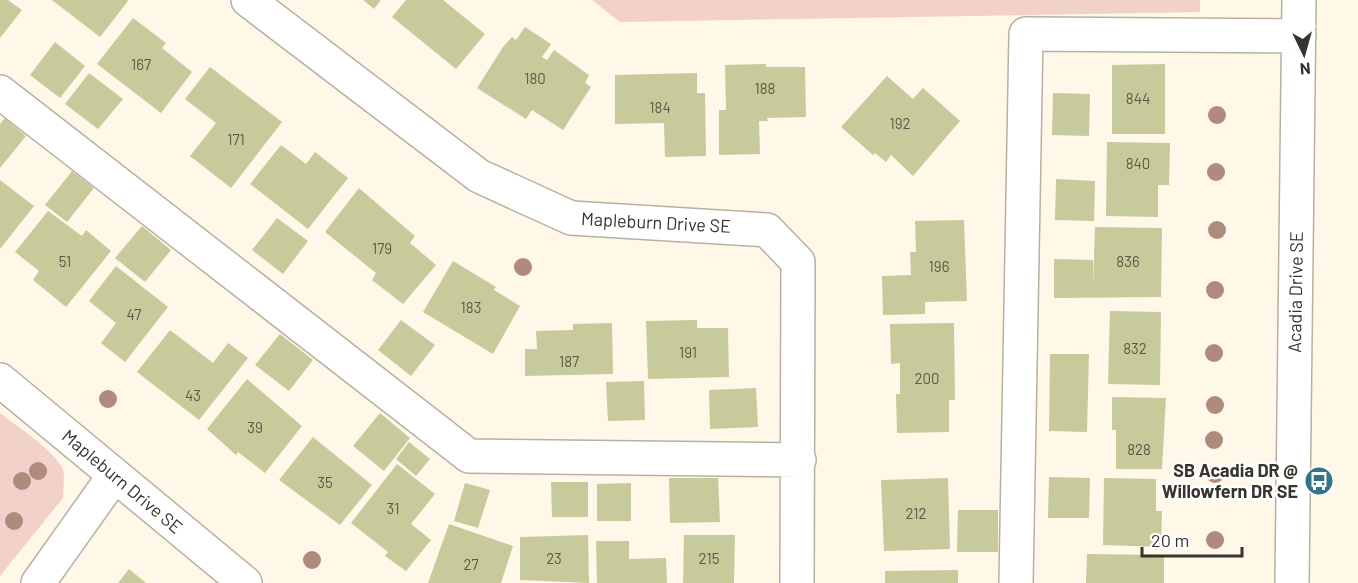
<svg xmlns="http://www.w3.org/2000/svg" width="1358" height="583" font-family="Barlow,sans-serif">
<style>
.green{fill:#f2d1cb}
.building{fill:#c7ca9b}
.lines{fill:none;stroke-linecap:round;stroke-linejoin:round}
.minor-casing{stroke:#b8b1a2;stroke-width:36}
.minor{stroke:#fff;stroke-width:33}
.tree{fill:#b08a7d}
.labels{text-anchor:middle;stroke-width:5;stroke-linejoin:round;paint-order:stroke}
.number-label{font-size:15px;fill:#5b5a49}
.street-label{font-size:18px;fill:#37342e;stroke:#fff}
.poi-label{font-size:18px;font-weight:bold;fill:#37342e;stroke:#fff;text-anchor:end}
</style>
<rect width="100%" height="100%" fill="#fff7e8"/>
<path class="green" d="M592,0H1200V12L620,22Z
M0,413C16,426 56,451 63,470C65,478 63,490 63,498L0,576Z"/>
<path class="building" d="M0,0H8L22,10L0,38Z
M52,0H127L128,1L100,37Z
M363,0H381L374,9Z
M406,0H443L485,34L456,69L392,17Z
M133,18L166,43L162,48L192,72L161,113L97,64Z
M525,27L551,44L542,57L547,60L554,50L589,75L585,83L591,87L563,130L532,110L526,119L477,88L503,47L512,37L516,40Z
M55,42L85,66L60,98L30,75Z
M766,64V67H805L806,117L767,118L768,121H759L760,154L719,155V110H726L725,65Z
M1165,64V134H1112V65Z
M210,67L282,122L231,188L190,156L216,123L185,99Z
M89,73L123,99L98,129L65,104Z
M697,73V93H705L706,156L665,157L664,123L615,124V75Z
M887,76L913,99L923,88L960,121L913,176L891,155L886,162L875,153L873,155L841,127Z
M1053,93L1090,94L1089,136L1052,135Z
M5,118L26,136L0,168V124Z
M1107,142L1170,143L1169,185H1158V217L1106,216Z
M281,145L306,164L315,152L348,178L308,229L250,184Z
M72,171L94,188L67,222L45,205Z
M1056,179L1095,181L1094,221L1055,220Z
M0,180L34,206L0,249Z
M359,188L415,236L410,243L436,265L403,304L372,280L376,273L325,232Z
M48,211L82,236L86,230L111,251L66,307L33,280L39,271L15,252Z
M277,218L308,241L283,274L252,250Z
M964,220L967,301L925,302V314L883,315L882,276L911,275L910,252H916L915,221Z
M142,226L171,250L145,282L115,258Z
M1095,227L1162,228L1161,297L1054,298V259L1093,260V285Z
M453,261L496,287L494,290L520,306L493,354L423,312Z
M116,266L168,307L125,362L101,343L116,323L89,301Z
M1110,311L1161,312L1160,385L1108,384Z
M401,320L435,345L411,376L378,350Z
M697,320V328H728L729,377L648,379L646,321Z
M612,323L613,374L525,376V349H537L536,331L573,330V324Z
M954,323L955,400H949V432L897,433L896,394H900V363L891,364L890,324Z
M170,330L213,363L228,343L248,358L199,420L137,372Z
M280,334L313,360L289,391L255,365Z
M1050,354H1089L1087,432L1049,431Z
M247,379L302,426L265,473L238,452L236,455L207,429Z
M644,381L645,420L608,421L606,382Z
M756,388L758,427L710,429L709,390Z
M1112,397L1166,398L1162,469H1116V430H1112Z
M380,413L410,438L384,471L353,446Z
M313,437L372,485L340,525L279,480Z
M409,442L430,459L416,476L396,459Z
M397,464L435,494L411,524L431,540L406,571L385,556L388,552L351,523Z
M1049,477L1090,478L1089,518H1048Z
M669,478H718L720,522L670,523Z
M948,478L950,549L884,551L881,480Z
M1104,478L1156,479V511H1162L1161,547L1103,545Z
M551,482H588V517H552Z
M465,483L490,490L478,528L454,521Z
M631,483V521H597V484Z
M958,510H998V552H957Z
M449,524L513,546L501,583H428Z
M588,535L589,583L520,580V537Z
M684,535H735L734,583H683Z
M596,541H629V559L666,558L667,583H597Z
M1087,554L1164,555V583H1086Z
M129,569L146,583H118Z
M958,570V583H885V571Z"/>
<g class="lines">
<g class="minor-casing">
<path id="minor" d="M248,0L479,176L571,218L767,230L798,262L797,583
M0,92L469,456L799,460
M0,380L245,583
M38,583L114,476
M1016,583L1026,34L1299,36
M1292,583L1299,0"/>
</g>
<use href="#minor" class="minor"/>
</g>
<g class="tree">
<circle cx="1217" cy="115" r="9"/>
<circle cx="1216" cy="172" r="9"/>
<circle cx="1217" cy="230" r="9"/>
<circle cx="523" cy="267" r="9"/>
<circle cx="1215" cy="290" r="9"/>
<circle cx="1214" cy="353" r="9"/>
<circle cx="108" cy="399" r="9"/>
<circle cx="1215" cy="405" r="9"/>
<circle cx="1214" cy="440" r="9"/>
<circle cx="38" cy="471" r="9"/>
<circle cx="1215" cy="474" r="9"/>
<circle cx="22" cy="481" r="9"/>
<circle cx="14" cy="521" r="9"/>
<circle cx="1215" cy="540" r="9"/>
<circle cx="312" cy="560" r="9"/>
</g>
<defs>
<g id="bus-disc" transform="scale(1.5)"><circle r="9.5" fill="#337587" stroke="#fff"/><path d="M-5-6H5V4H4V6H2V4H-2V6H-4V4H-5ZM-3.5-4V0h7V-4ZM-3.5 1.2v1.5H-2V1.2ZM2 1.2v1.5H3.5V1.2Z" fill="#fff"/></g>
</defs>
<g fill-rule="evenodd">
<use href="#bus-disc" x="1319" y="481"/>
</g>
<g class="labels">
<g class="number-label">
<text x="141" y="70">167</text>
<text x="535" y="84">180</text>
<text x="765" y="94">188</text>
<text x="1138" y="104">844</text>
<text x="660" y="113">184</text>
<text x="900" y="129">192</text>
<text x="236" y="145">171</text>
<text x="1138" y="169">840</text>
<text x="382" y="254">179</text>
<text x="65" y="267">51</text>
<text x="1128" y="267">836</text>
<text x="939" y="272">196</text>
<text x="471" y="313">183</text>
<text x="134" y="320">47</text>
<text x="1135" y="354">832</text>
<text x="688" y="358">191</text>
<text x="569" y="367">187</text>
<text x="927" y="384">200</text>
<text x="193" y="401">43</text>
<text x="255" y="433">39</text>
<text x="1139" y="455">828</text>
<text x="325" y="488">35</text>
<text x="393" y="514">31</text>
<text x="916" y="519">212</text>
<text x="554" y="564">23</text>
<text x="709" y="564">215</text>
<text x="471" y="570">27</text>
</g>
<g class="street-label">
<text transform="translate(656 223) rotate(3)" y="6">Mapleburn Drive SE</text>
<text transform="translate(1296 292) rotate(-89)" y="6">Acadia Drive SE</text>
<text transform="translate(122 482) rotate(40)" y="6">Mapleburn Drive SE</text>
</g>
<g class="poi-label">
<text x="1298" y="477">SB Acadia DR @<tspan x="1298" dy="21">Willowfern DR SE</tspan></text>
</g>
</g>
<g transform="translate(1304 54) rotate(175)" stroke="#ffffff" stroke-width="4.5" paint-order="stroke">
<path d="M0-4.5L10 22L0 15L-10 22Z" fill="#37342e"/>
<text y="-9" font-size="16" font-weight="bold" text-anchor="middle" fill="#37342e">N</text>
</g>
<path d="M1142 547v9h100v-9" fill="none" stroke="#37342e" stroke-width="3"/>
<text x="1151" y="547" font-size="18" fill="#37342e" stroke="#ffffff" stroke-width="4.5" paint-order="stroke">20 m</text>
</svg>
